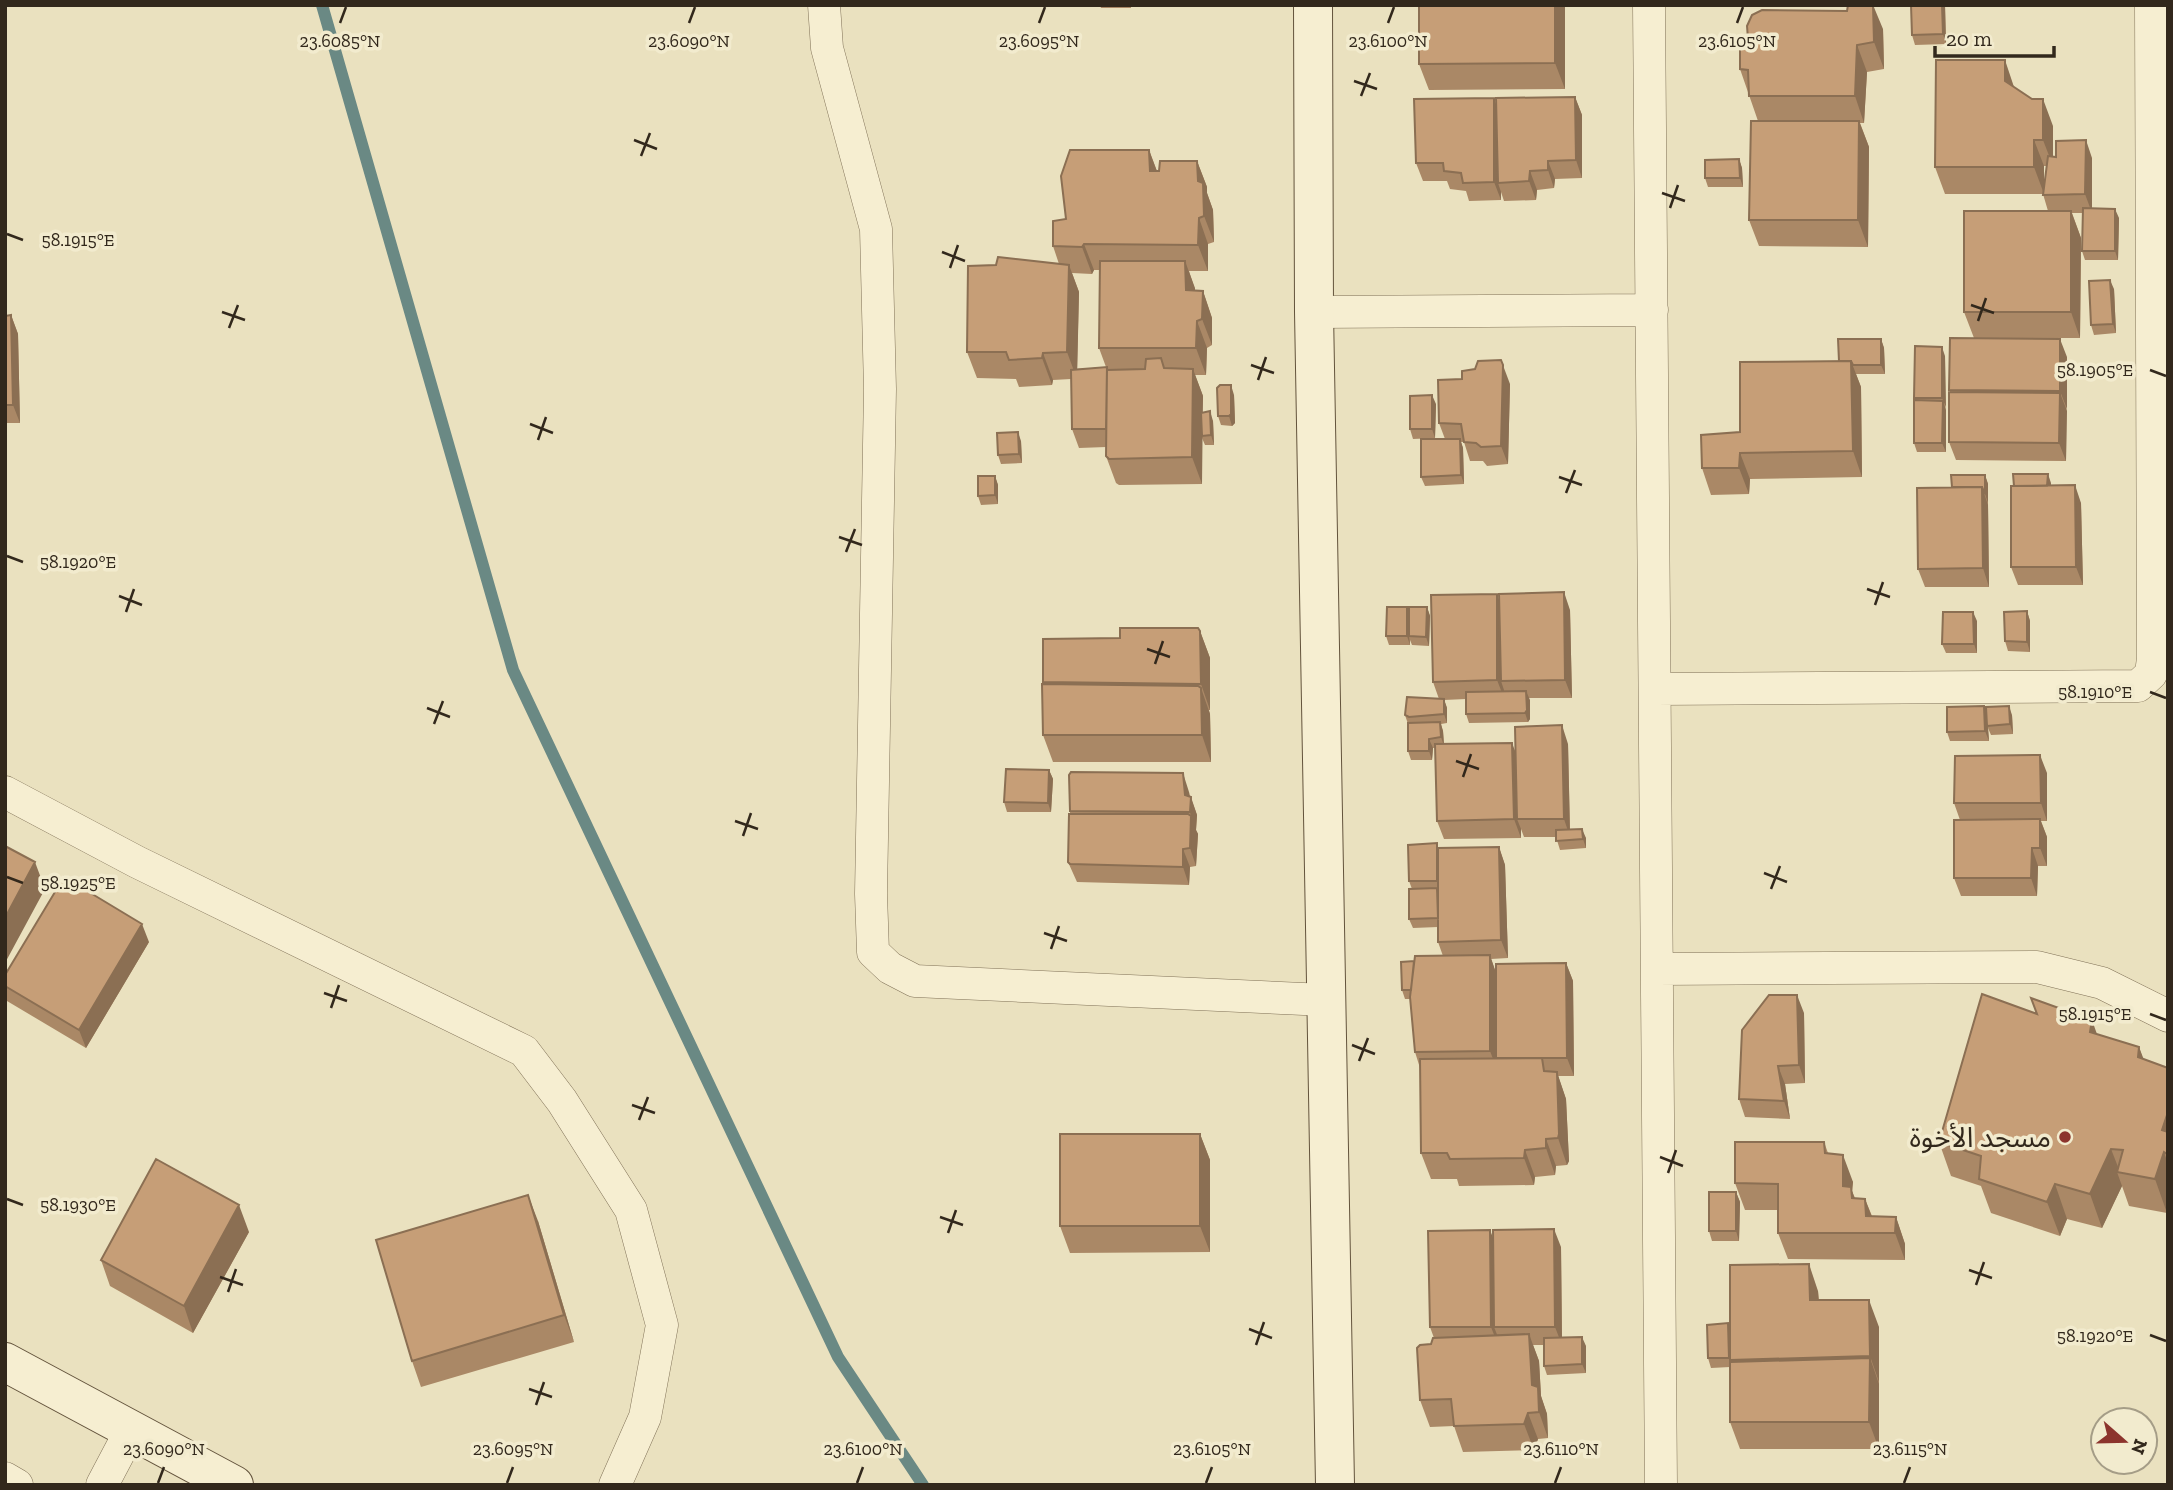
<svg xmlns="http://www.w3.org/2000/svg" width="2173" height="1490" font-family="'Zilla Slab','Noto Sans Arabic',serif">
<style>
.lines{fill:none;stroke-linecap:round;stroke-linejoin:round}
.stream{stroke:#6a8984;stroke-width:12}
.street-casing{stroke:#817258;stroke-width:33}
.secondary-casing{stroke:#63533c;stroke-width:40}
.street{stroke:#f6eed1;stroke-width:32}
.secondary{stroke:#f6eed1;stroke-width:38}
.wall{fill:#a86;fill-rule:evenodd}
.shaded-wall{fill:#8b6f53}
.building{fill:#c69e77;stroke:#8b6f53;stroke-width:2}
.ticks{fill:none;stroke:#32281c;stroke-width:2.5}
.poi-dot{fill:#8c342d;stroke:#f2ebce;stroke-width:2.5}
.labels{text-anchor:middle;stroke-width:7;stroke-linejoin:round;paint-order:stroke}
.poi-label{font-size:28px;fill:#32281c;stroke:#f2ebce;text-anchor:end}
.ticks-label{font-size:18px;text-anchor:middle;fill:#32281c;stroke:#f2ebce;stroke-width:7;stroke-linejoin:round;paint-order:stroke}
</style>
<rect width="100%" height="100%" fill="#eae1bf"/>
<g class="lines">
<path class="stream" d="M322,5L513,670L838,1357L923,1485"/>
<g class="street-casing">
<path id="street" d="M824,5L827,48L876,229L880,389L871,894L873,952L890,968L915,981L1326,1000
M1649,5L1661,1485
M1314,312L1652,310
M1655,689L2138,686L2151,674L2153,658L2151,5
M5,792L137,862L524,1051L562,1101L631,1210L662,1325L645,1417L615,1485
M1657,969L2037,967L2102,983L2168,1016
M5,1478L17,1485
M102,1485L131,1430"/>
</g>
<g class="secondary-casing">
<path id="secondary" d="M1313,5L1314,312L1335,1485
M5,1362L234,1485"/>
</g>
<use href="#street" class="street"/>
<use href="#secondary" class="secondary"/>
</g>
<path class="wall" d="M1100,5H1131V8H1101Z
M1565,5V89L1429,90L1419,64Z
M1945,5L1946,44L1915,45L1912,35Z
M1883,29L1884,69L1867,72L1864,123H1860L1869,147L1868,247L1759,246L1749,220L1758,121L1740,69Z
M1575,97L1582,115V178L1555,179L1554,188L1537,190L1536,200L1504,201L1501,192V200L1469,201L1466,191L1450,189L1447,181H1423L1416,163L1496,105Z
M2053,126V156L2092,158V208L2119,218L2118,260H2085L2082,251L2083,213H2072L2081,238L2080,338H1974L1964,312L2048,211L2043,194H1945L1935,167ZM2044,166H2047L2044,187Z
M1149,150L1157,171L1197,161L1207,187V193L1213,210L1214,242L1208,244V271H1189L1195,290L1203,291L1212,318V345L1207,348L1206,375H1195L1203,396L1202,413L1213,421L1214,445H1205L1202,438V484L1119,485L1116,483L1106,456V447L1079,448L1072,429L1071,379L1053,380L1052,385L1019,387L1016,379L977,378L967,352L1059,264L1053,246L1066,219ZM1094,270H1100L1099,348L1106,367L1077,369L1079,292L1072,273L1092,274Z
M1739,159L1742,168L1743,187H1708L1705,178Z
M2114,289L2116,333L2094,335L2091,325Z
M11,315L18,334L20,423H5V316Z
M1881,339L1884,348L1885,374H1856L1861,387L1862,477L1750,479L1749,494L1711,495L1702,468L1740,432L1839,361Z
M1945,356L1946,452H1917L1914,443V398Z
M2067,357L2066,461L1956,460L1949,442L1950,392L1949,390Z
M1510,384L1508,464L1487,466L1483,461H1470L1464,442H1461L1463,448L1464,484L1425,486L1421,477L1445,439L1439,423Z
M1234,395L1235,423L1232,426L1221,425L1218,416Z
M1436,404L1435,438L1413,439L1410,429Z
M1021,441L1022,463L1001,464L998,455Z
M1985,475L1988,484V503L1989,587H1925L1918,569L1952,487Z
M995,476L998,485V504L981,505L978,496Z
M2051,483V486L2081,503L2083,585H2018L2011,567Z
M1500,601L1570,610L1572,698H1529L1530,719L1528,722L1469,723L1466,714V699L1444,700L1447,708V723L1441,724L1443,731L1444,744L1515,751L1568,744L1570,829L1586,838V848L1560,850L1556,837H1524L1521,829V838L1444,839L1437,821L1435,748H1433L1432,760H1411L1408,751V724L1405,715L1439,699L1433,682Z
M1427,607L1430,616L1429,646L1412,645L1410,640V645H1389L1386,636L1409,612Z
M2027,611L2030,621V652L2008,651L2005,641Z
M1977,621V653H1946L1942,644Z
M1200,631L1210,658V710H1209L1210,714L1211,762H1053L1043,735V682L1120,638Z
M1984,706L1987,713L2012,715L2013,734L1991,735L1988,728L1989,741H1950L1947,732Z
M1049,770L1053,779L1051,812H1007L1004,802Z
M2047,773V821H2041L2047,837V866H2038L2037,896H1961L1954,878L1960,820L1954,803Z
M1189,792L1190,796L1197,815L1196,830L1198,834L1196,866L1190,867L1189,885L1077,882L1068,862L1070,814V811Z
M1437,843L1438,848L1499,847L1505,865L1508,958L1491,959L1496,973L1566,963L1573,981L1574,1076H1558L1566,1099L1569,1161L1567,1165L1556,1166L1555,1175L1535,1177L1534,1185L1459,1186L1457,1179H1431L1421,1153L1420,1068L1415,1052L1410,999H1405L1402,990L1414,961L1443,956L1438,942V927L1413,928L1409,919L1412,889L1409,881Z
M149,942L86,1048L7,1001L5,995V975Z
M1804,1013L1805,1083L1785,1084L1790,1119L1745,1117L1739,1099Z
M2097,1034L2139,1047L2143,1059L2168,1068L2167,1213L2129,1206L2122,1186L2102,1228L2067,1219L2060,1236L1991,1213L1981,1186L1951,1176L1939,1142Z
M1200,1134L1210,1160V1252L1070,1253L1060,1226Z
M1824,1142L1828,1153L1853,1182L1852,1191L1855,1198L1865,1199L1872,1216L1896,1217L1905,1244V1260L1788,1259L1778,1233V1210H1745L1735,1183Z
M1736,1192L1740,1202L1739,1241H1712L1709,1231Z
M538,1221L574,1342L421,1387L412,1361Z
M249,1232L193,1333L110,1286L101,1260Z
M1493,1237L1561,1247L1562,1338L1586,1346V1373L1547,1375L1544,1366V1345H1533L1539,1361L1541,1396L1547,1414L1548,1438L1538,1439L1534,1450L1463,1452L1454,1426L1430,1427L1420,1400L1431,1344L1434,1338L1430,1327Z
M1818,1291L1819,1300L1879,1327V1449H1740L1730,1422V1367L1711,1368L1708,1358L1728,1323L1730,1329Z"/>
<path class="shaded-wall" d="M1555,5H1565V89L1555,63Z
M1873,5L1883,29L1884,69L1874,42Z
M1942,5H1945L1946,44L1943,34Z
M1857,45L1867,72L1864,123L1855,96Z
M2005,60L2014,87L2005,81Z
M1575,97L1582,115V178L1576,160Z
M1494,98L1500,116L1498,183L1501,192V200L1494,182Z
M2043,99L2053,126V166L2043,140Z
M1859,121L1869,147L1868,247L1858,220Z
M2034,140L2044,166V194L2034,167Z
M2086,140L2092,158V213L2085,194Z
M1149,150L1159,177L1150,171Z
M1739,159L1742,168L1743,187L1740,178Z
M1197,161L1207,187V193L1213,210L1214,242L1204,216L1198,181Z
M1548,161L1555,179L1554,188L1548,170Z
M1530,171L1537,190L1536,200L1529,181Z
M2115,209L2119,218L2118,260L2115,251Z
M2071,211L2081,238L2080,338L2071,312Z
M1199,218L1208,244V271L1198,245Z
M1084,244L1094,270L1092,274L1082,247Z
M1185,261L1195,288V316L1186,290Z
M1069,265L1079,292L1077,379L1067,352Z
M2110,280L2114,289L2116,333L2113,324Z
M1203,291L1212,318V345L1202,319Z
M11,315L18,334L20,423L13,405Z
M1197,321L1207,348L1206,375L1196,348Z
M1881,339L1884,348L1885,374L1881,365Z
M2060,339L2067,357V409L2060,391Z
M1942,347L1945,356L1946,407L1942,398Z
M1043,353L1053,380L1052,385L1042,358Z
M1501,360L1510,384L1508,464L1501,446Z
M1851,361L1861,387L1862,477L1853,451Z
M1193,369L1203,396L1202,484L1192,457Z
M1231,385L1234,395L1235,423L1232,426L1229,416Z
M2060,393L2067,411L2066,461L2059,443Z
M1432,395L1436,404L1435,438L1432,429Z
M1943,401L1946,410V452L1942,443Z
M1210,411L1213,421L1214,445L1211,435Z
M1018,432L1021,441L1022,463L1019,454Z
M1460,439L1463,448L1464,484L1461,475Z
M1740,453L1750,479L1749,494L1739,468Z
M2048,474L2051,483L2050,502L2047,493Z
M1985,475L1988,484V503L1985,494Z
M995,476L998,485V504L995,495Z
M2075,485L2081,503L2083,585L2076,567Z
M1982,487L1988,505L1989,587L1983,568Z
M1564,592L1570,610L1572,698L1565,680Z
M1497,594L1503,612L1501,681L1504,690V698L1497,680Z
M1407,607L1410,616L1409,636L1410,645L1407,636Z
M1427,607L1430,616L1429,646L1426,637Z
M2027,611L2030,621V652L2027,642Z
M1973,612L1977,621V653L1974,644Z
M1200,631L1210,658V710L1201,684Z
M1201,688L1210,714L1211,762L1202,735Z
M1526,691L1530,700V719L1528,722L1525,713Z
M1444,699L1447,708V723L1444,714Z
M1984,706L1987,715L1989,741L1985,731Z
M2009,706L2012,715L2013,734L2010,724Z
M1440,722L1443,731L1444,746L1441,737Z
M1562,725L1568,744L1570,837L1564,819Z
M1429,739L1433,748L1432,760L1429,751Z
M1512,743L1519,761L1517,819L1521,829V838L1514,819Z
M2040,755L2047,773V821L2041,803Z
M1049,770L1053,779L1051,812L1048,803Z
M1183,773L1189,792L1190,803L1191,797L1197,815L1196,830L1198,834L1196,866L1190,848L1191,816L1185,795Z
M2040,819L2047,837V866L2040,848Z
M1582,829L1586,838V848L1583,839Z
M1499,847L1505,865L1508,958L1501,940Z
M2032,848L2038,866L2037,896L2031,878Z
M1183,849L1190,867L1189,885L1183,867Z
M35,862L45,889L5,963V918Z
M142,924L149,942L86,1048L79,1030Z
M1490,955L1499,982L1500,1077L1490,1051Z
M1566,963L1573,981L1574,1076L1567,1058Z
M1797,995L1804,1013L1805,1083L1799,1065Z
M2092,1020L2104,1054L2090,1032Z
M2139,1047L2152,1081L2138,1057Z
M1778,1066L1785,1084L1790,1119L1784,1101Z
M1557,1072L1566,1099L1569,1161L1567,1165L1558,1138Z
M2168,1112V1146L2162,1130Z
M1200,1134L1210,1160V1252L1200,1226Z
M1546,1139L1556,1166L1555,1175L1546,1148Z
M2111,1149L2120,1172H2117L2122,1186L2102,1228L2090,1194Z
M1525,1150L1535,1177L1534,1185L1524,1158Z
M2164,1152L2168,1164L2167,1213L2155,1179Z
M1843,1155L1853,1182L1852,1191L1860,1213L1843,1186Z
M2055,1184L2067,1219L2060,1236L2047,1202Z
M1736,1192L1740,1202L1739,1241L1736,1231Z
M528,1195L538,1221L574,1342L564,1315Z
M1865,1199L1875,1225L1866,1216Z
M239,1205L249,1232L193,1333L184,1306Z
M1896,1217L1905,1244V1260L1895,1233Z
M1554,1229L1561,1247L1562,1345L1555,1327Z
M1490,1230L1497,1248L1494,1327L1498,1337V1345L1491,1327Z
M1809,1264L1818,1291L1820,1327L1810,1300Z
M1869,1300L1879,1327V1382L1870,1356Z
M1728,1323L1731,1332L1730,1360L1732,1367L1729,1358Z
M1529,1334L1539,1361L1541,1396L1547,1414L1548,1438L1539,1412L1532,1385Z
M1582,1337L1586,1346V1373L1582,1364Z
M1870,1358L1879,1384V1449L1869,1422Z
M1528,1413L1538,1439L1534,1450L1524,1424Z"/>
<path class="building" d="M1419,5H1555V63L1419,64Z
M1848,5H1873L1874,42L1857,45L1855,96H1749L1748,70L1740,69V40L1748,39L1747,26L1752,15L1762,10L1847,11Z
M1911,5H1942L1943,34L1912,35Z
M1936,60H2005V81L2032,99H2043V140H2034V167H1935Z
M1575,97L1576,160L1548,161V170L1530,171L1529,181L1498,183L1496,98Z
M1494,98V182L1463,183L1461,173L1444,171L1443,163H1416L1414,99Z
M1751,121H1859L1858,220H1749Z
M2086,140L2085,194L2043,195L2048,156L2056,157V141Z
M1070,150H1149L1150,171H1159L1160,161H1197L1198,181L1203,183L1204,216L1199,218L1198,245L1084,244L1082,247L1053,246V221L1066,219L1061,176Z
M1739,159L1740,178H1705V160Z
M2083,208L2115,209V251H2082Z
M1964,211H2071V312H1964Z
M998,257L1069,265L1067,352L1043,353L1042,358L1009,360L1006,352H967L968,266L996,265Z
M1100,261H1185L1186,290L1203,291L1202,319L1197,321L1196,348H1099Z
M2110,280L2113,324L2091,325L2089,281Z
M11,315L13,405H5V316Z
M1950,338L2060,339V391L1949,390Z
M1838,339H1881V365H1853L1851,361H1839Z
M1915,346L1942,347V398H1914Z
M1161,358L1164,368L1193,369L1192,457L1109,459L1106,456L1107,370L1145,369L1146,359Z
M1501,360L1503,365L1501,446L1481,447L1476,443L1464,442L1461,424L1439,423L1438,380L1462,379V371L1475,369L1478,361Z
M1851,361L1853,451L1740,453L1739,468H1702L1701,435L1740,432V362Z
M1107,367L1106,429H1072L1071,370Z
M1220,385H1231V414L1229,416H1218L1217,388Z
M1949,392L2060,393L2059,443L1949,442Z
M1432,395V429H1410V396Z
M1914,400L1943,401L1942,443H1914Z
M1210,411L1211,435L1202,436L1201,413Z
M1018,432L1019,454L998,455L997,433Z
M1421,439H1460L1461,475L1421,477Z
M2013,474H2048L2047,486H2014Z
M1951,475H1985V494L1982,487H1952Z
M978,476H995V495L978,496Z
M2075,485L2076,567H2011V486Z
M1982,487L1983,568L1918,569L1917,488Z
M1564,592L1565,680L1501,681L1499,594Z
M1497,594V680L1433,682L1431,595Z
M1387,607H1407V636H1386Z
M1409,607H1427L1426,637L1409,636Z
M2027,611V642L2005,641L2004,612Z
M1943,612H1973L1974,644H1942Z
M1120,628H1198L1200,631L1201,684L1043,682V639L1120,638Z
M1042,684L1198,686L1201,688L1202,735H1043Z
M1526,691L1527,710L1525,713L1466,714V692Z
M1407,697L1444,699V714L1409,717L1405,715Z
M1984,706L1985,731L1947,732V707Z
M2009,706L2010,724L1987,726L1986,707Z
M1440,722L1441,737L1429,739V751H1408V723Z
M1562,725L1564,819H1517L1515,727Z
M1512,743L1514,819L1437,821L1435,744Z
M2040,755L2041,803H1954L1955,756Z
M1006,769L1049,770L1048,803L1004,802Z
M1071,772L1183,773L1185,795L1191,797L1190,812L1070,811L1069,775Z
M1069,814H1188L1191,816L1190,848L1183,849V867L1070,864L1068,862Z
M2040,819V848H2032L2031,878H1954V820Z
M1582,829L1583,839L1556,841V830Z
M1437,843V881H1409L1408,845Z
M5,846L35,862L5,918Z
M1499,847L1501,940L1438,942V848Z
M64,877L142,924L79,1030L5,986V975Z
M1437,888L1438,918L1409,919V889Z
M1490,955V1051L1415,1052L1410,997L1415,956Z
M1414,961L1411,990H1402L1401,962Z
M1566,963L1567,1058H1496V964Z
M1982,994L2037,1014L2031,998L2092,1020L2090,1032L2139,1047L2138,1057L2168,1068V1112L2162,1130L2168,1132V1150L2167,1154L2164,1152L2155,1179L2117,1172L2123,1150L2111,1149L2090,1194L2055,1184L2047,1202L1979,1179L1981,1156L1939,1142Z
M1769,995H1797L1799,1065L1778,1066L1784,1101L1739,1099L1742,1030Z
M1542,1058L1544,1071L1557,1072L1559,1134L1558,1138L1546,1139V1148L1525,1150L1524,1158L1450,1159L1447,1153H1421L1420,1059Z
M1060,1134H1200V1226H1060Z
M1735,1142H1824L1825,1153L1843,1155V1186L1851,1187L1852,1198L1865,1199L1866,1216L1896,1217L1895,1233H1778V1184L1735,1183Z
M156,1159L239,1205L184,1306L101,1260Z
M1709,1192H1736V1231H1709Z
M528,1195L564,1315L412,1361L376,1240Z
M1554,1229L1555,1327H1494L1493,1230Z
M1490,1230L1491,1327H1430L1428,1231Z
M1809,1264L1810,1300H1869L1870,1356L1730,1360V1265Z
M1728,1323L1729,1358H1708L1707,1325Z
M1529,1334L1532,1385L1538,1387L1539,1412L1528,1413L1524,1424L1454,1426L1451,1399L1420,1400L1417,1348L1420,1345L1431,1344L1433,1338Z
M1582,1337V1364L1544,1366V1338Z
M1870,1358L1869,1422H1730V1362Z"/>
<path class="ticks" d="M340,23L346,7M689,23L695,7M1039,23L1045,7M1388,23L1394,7M1737,23L1743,7M1354,81L1377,89M1361,96L1370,73M634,140L657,149M641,156L650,133M1662,193L1685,201M1670,208L1678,185M7,234L23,240M942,252L965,261M950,268L958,245M1971,305L1994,313M222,312L245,320M1978,321L1986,298M229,328L238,305M1251,365L1274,373M2150,370L2166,376M1258,380L1266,357M530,424L553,433M538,440L546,417M1559,477L1582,485M1566,493L1575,470M839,537L862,545M846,552L855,529M7,556L23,562M1867,589L1890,597M119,596L142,605M1875,605L1883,582M126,612L134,589M1147,649L1170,657M1155,664L1163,641M2150,692L2166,698M427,708L450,717M434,724L443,701M1456,761L1479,769M1463,777L1471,754M735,821L758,829M743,836L751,813M1764,873L1787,882M7,877L23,883M1771,889L1780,866M1044,933L1067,941M1051,949L1059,926M324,993L347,1001M331,1008L339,985M2150,1014L2166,1020M1352,1045L1375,1054M1359,1061L1368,1038M632,1105L655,1113M639,1120L648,1097M1660,1157L1683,1166M1668,1173L1676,1150M7,1199L23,1205M940,1217L963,1225M948,1233L956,1210M1969,1270L1992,1278M220,1277L243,1285M1976,1285L1984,1262M228,1292L236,1269M1249,1329L1272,1338M2150,1335L2166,1341M1256,1345L1264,1322M529,1389L552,1397M536,1405L544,1382M158,1483L164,1467M507,1483L513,1467M857,1483L863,1467M1206,1483L1212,1467M1555,1483L1561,1467M1904,1483L1910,1467"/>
<circle class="poi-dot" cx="2065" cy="1137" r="7"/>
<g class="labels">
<g class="poi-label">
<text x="2051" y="1147">مسجد الأخوة</text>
</g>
</g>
<g class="ticks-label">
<text x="1039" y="47">23.6095°N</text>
<text x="340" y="47">23.6085°N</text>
<text x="689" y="47">23.6090°N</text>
<text x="1388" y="47">23.6100°N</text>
<text x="1737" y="47">23.6105°N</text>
<text x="78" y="246">58.1915°E</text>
<text x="2095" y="376">58.1905°E</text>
<text x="78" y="568">58.1920°E</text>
<text x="2095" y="698">58.1910°E</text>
<text x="78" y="889">58.1925°E</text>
<text x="2095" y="1020">58.1915°E</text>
<text x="78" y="1211">58.1930°E</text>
<text x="2095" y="1342">58.1920°E</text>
<text x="164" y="1455">23.6090°N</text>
<text x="513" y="1455">23.6095°N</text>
<text x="863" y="1455">23.6100°N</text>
<text x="1212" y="1455">23.6105°N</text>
<text x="1561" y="1455">23.6110°N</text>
<text x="1910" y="1455">23.6115°N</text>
</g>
<rect width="2173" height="1490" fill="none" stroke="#32281c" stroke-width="14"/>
<g transform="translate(2124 1441) rotate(110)"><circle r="33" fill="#f2ebce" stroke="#a59d87" stroke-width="2"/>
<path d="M0-5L12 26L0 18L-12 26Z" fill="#8c342d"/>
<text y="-10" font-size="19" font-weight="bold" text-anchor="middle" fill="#32281c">N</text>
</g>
<path d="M1935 46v10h119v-10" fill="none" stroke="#32281c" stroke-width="3.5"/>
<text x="1946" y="46" font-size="21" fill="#32281c" stroke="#f2ebce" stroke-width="5" paint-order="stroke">20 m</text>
</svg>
